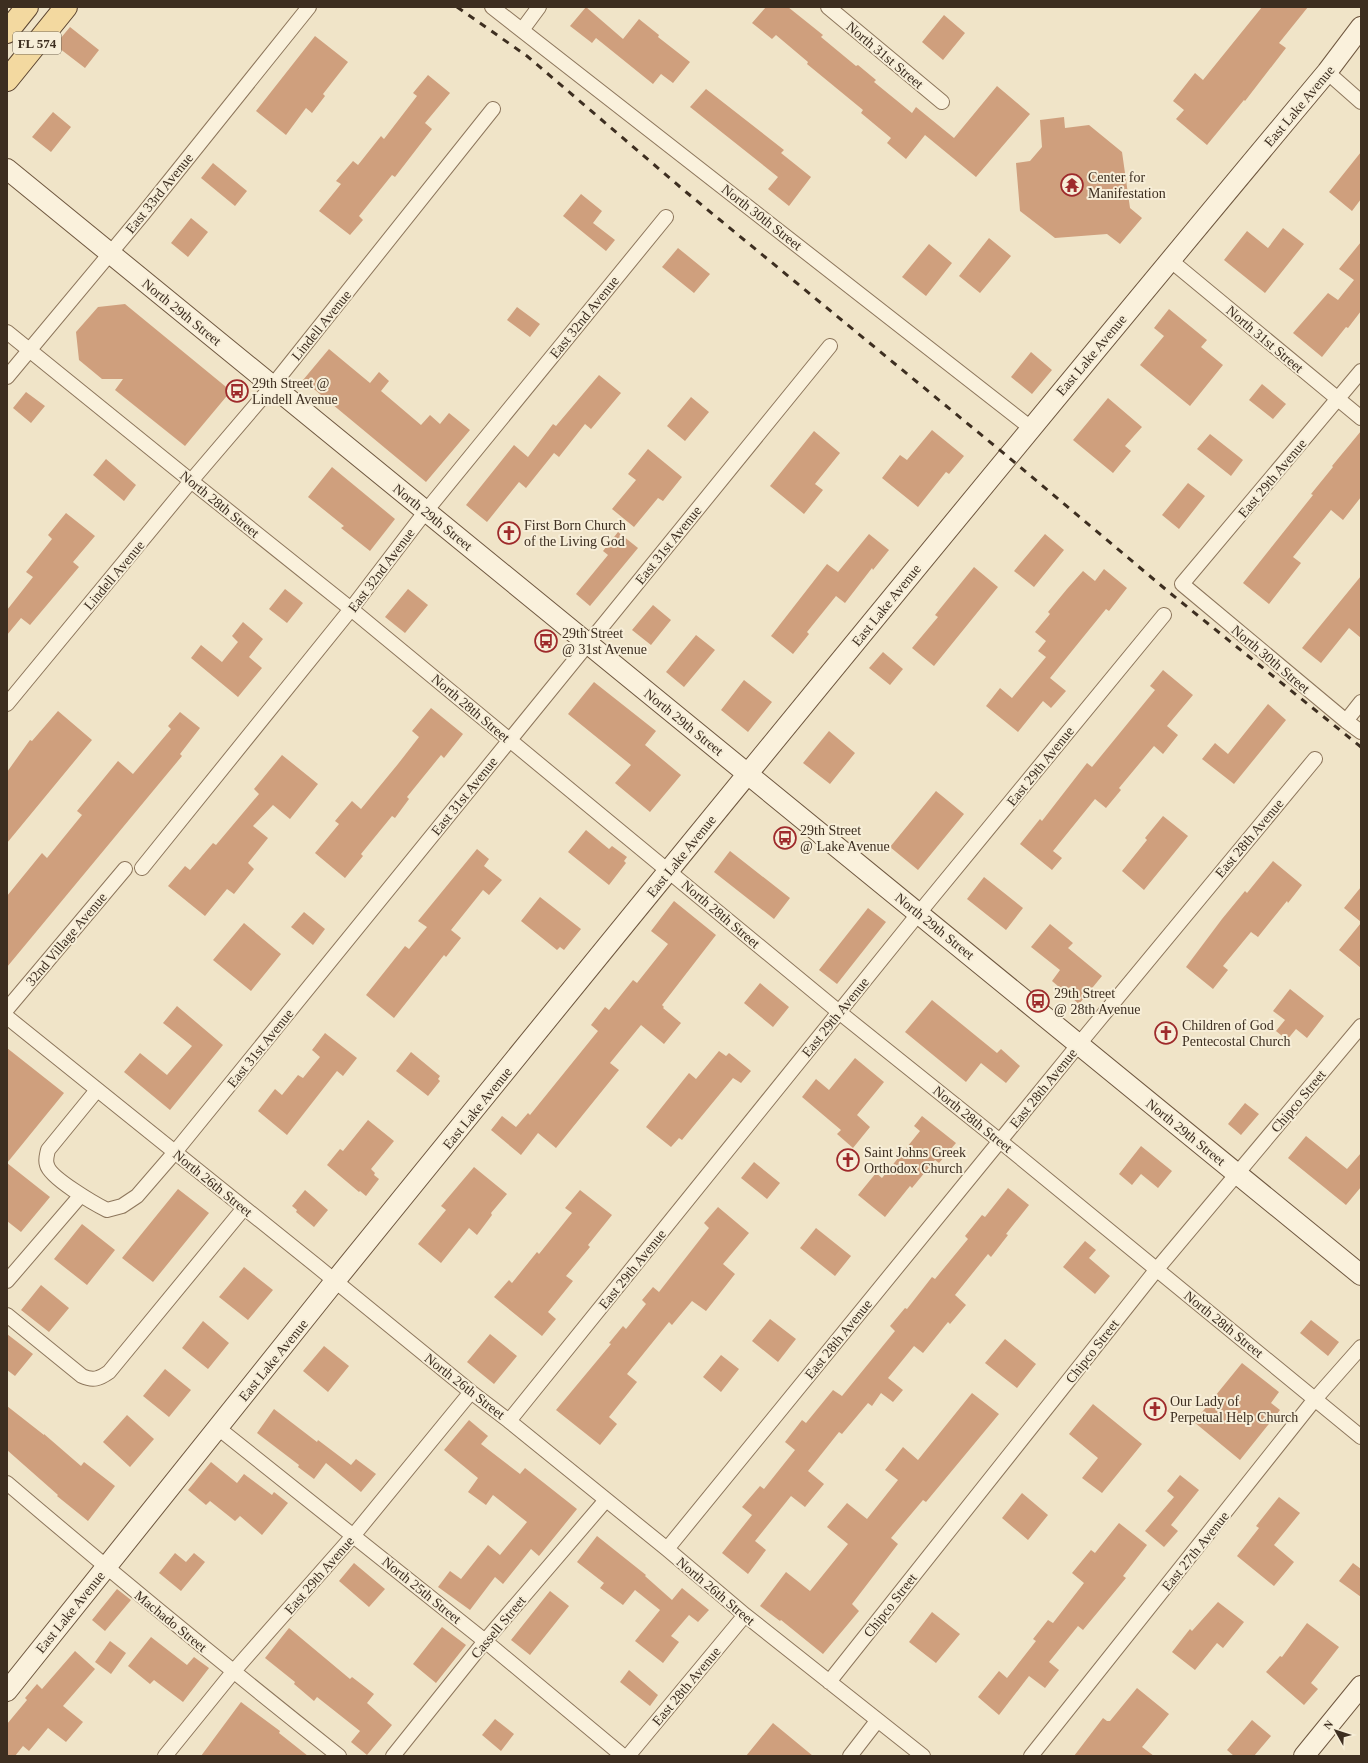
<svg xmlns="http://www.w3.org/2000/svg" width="1368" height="1763" font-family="'Times New Roman',serif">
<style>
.building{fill:#cf9f7d}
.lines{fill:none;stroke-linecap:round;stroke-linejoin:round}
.street-casing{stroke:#8d765c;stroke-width:16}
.secondary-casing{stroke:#6f573f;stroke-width:22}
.primary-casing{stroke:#5b4430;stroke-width:24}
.street{stroke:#faf1dc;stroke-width:14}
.secondary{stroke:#faf1dc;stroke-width:20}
.primary{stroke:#f3d9a0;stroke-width:22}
.rail{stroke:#3d2e20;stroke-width:3;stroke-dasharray:7 7;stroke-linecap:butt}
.labels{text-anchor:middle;stroke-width:4;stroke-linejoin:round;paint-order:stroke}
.shield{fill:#f7eed8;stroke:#756857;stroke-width:1}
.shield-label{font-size:13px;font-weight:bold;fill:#3d2e20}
.street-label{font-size:14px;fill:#3d2e20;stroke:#f7eed8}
.poi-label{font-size:14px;fill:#3d2e20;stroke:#f7eed8;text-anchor:start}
</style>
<rect width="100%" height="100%" fill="#f0e4c8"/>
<path class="building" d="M586,7L623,39L639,19L659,35L658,37L690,62L673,83L661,74L653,84L596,38L592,43L570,26Z
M766,7H788L823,35L821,37L856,66L858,65L876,80L874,82L912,113L916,107L954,138L997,86L1030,114L976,177L925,135L906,159L887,143L891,138L861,113L863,110L807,64L808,62L776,35L772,39L752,23Z
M1262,7H1308L1279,43L1286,48L1245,101L1244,100L1207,145L1176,119L1184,110L1173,101L1195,73L1203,80Z
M944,15L965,33L943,60L922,42Z
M70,27L99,50L85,68L55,45Z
M315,36L348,62L323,94L325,96L312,113L306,108L286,135L256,111Z
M428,75L450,93L425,123L432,129L395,177L392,175L359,216L363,220L350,235L319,211L341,184L336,181L353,161L358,165L381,136L384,139L417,96L413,93Z
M706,89L784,150L781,153L811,177L789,206L768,189L778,177L690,107Z
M53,112L71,127L51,152L32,137Z
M1064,117L1065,128L1089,125L1122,152L1130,208L1142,218L1120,244L1107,234L1055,238L1020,211L1016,163L1030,161L1042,147L1040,120Z
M1361,152V199L1352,211L1329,192Z
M213,163L247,191L235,206L201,178Z
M581,194L602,211L593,223L615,240L606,251L563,216Z
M191,218L208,232L188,257L171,243Z
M1283,228L1304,244L1265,293L1224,260L1247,231L1268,248Z
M989,238L1011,256L980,293L959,276Z
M1361,242V311L1348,328L1346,327L1322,357L1293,333L1328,293L1338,300L1354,280L1339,269Z
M929,244L952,263L926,296L902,277Z
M678,248L710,274L694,293L662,267Z
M125,304L231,391L185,446L115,390L123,379H102L79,360L76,332L98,307Z
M517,307L540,324L530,337L507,320Z
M1169,309L1207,340L1201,347L1223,365L1190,406L1140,365L1164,336L1154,328Z
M329,349L370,383L379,372L389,381L381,391L421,425L430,415L440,424L449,413L470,430L426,482L303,380Z
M1031,352L1052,370L1032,394L1011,377Z
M599,375L621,393L591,429L585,424L559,457L554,453L526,488L519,482L487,522L466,505L514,445L528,457L553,424L556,426Z
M1262,384L1286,404L1273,419L1249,400Z
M26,392L45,406L31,423L13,408Z
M691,397L709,412L685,441L667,426Z
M1108,398L1142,427L1125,446L1131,451L1113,473L1073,440Z
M932,430L964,456L949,474L946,472L918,507L882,478L900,455L907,460Z
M814,431L840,453L815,484L823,490L804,514L770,486Z
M1361,431V497L1343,520L1331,510L1293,557L1301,563L1269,604L1243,583L1313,495L1311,494L1333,467L1332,466Z
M1210,434L1243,460L1231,476L1197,449Z
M648,449L682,477L663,501L658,498L634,527L612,509L636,480L628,474Z
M106,459L136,485L124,501L93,475Z
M332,467L395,519L370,551L341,528L344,526L308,497Z
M1188,483L1205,496L1179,529L1162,515Z
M66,513L95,536L73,562L79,567L30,625L21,618L7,635V610L33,577L26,572L52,539L48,535Z
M618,532L638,548L590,606L576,594L608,555L603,551Z
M869,534L889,550L873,570L872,568L845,603L836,596L807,632L809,634L793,654L771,636L827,564L838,572Z
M1045,534L1064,550L1034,587L1014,571Z
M974,567L998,587L934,666L912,648L938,617L935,615Z
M1104,569L1127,588L1109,611L1106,609L1050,678L1066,691L1051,708L1043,701L1018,732L986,706L1000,688L1012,698L1046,657L1038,651L1046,641L1035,632L1050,614L1048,612L1067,589L1083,571L1095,581Z
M1361,576V638L1349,628L1321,663L1302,648Z
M285,589L303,603L287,623L269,609Z
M408,589L428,605L405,633L385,617Z
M653,605L671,620L651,645L632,630Z
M243,622L263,639L249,657L262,668L238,697L191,658L201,645L222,662L238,642L232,636Z
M696,635L715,650L684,687L666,672Z
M883,652L903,669L890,685L869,668Z
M1163,670L1193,695L1167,726L1178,735L1163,754L1154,746L1119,788L1121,790L1106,808L1095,799L1053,851L1062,858L1052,870L1020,844L1040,819L1042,821L1087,763L1092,767L1155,690L1150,686Z
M744,680L772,702L748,732L721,710Z
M594,682L656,731L645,745L681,775L650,812L615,783L631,765L568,714Z
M1268,704L1286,720L1234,784L1202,759L1215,743L1228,754Z
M431,708L463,734L444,758L441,755L407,797L409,799L395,818L392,816L361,854L363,856L345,878L315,853L339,824L335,821L352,801L361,809L398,764L419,737L412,731Z
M58,711L92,740L7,843V772L30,740L32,741Z
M180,712L200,728L180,754L182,756L7,967V896L42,853L47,858L82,815L77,811L118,761L133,774L171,729L168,726Z
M829,731L855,753L830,784L803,763Z
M282,755L318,784L290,819L273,805L253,826L268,838L248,863L254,869L234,894L227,889L205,916L168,886L185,866L190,870L213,843L216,845L259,794L254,789Z
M936,791L964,814L918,870L890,847Z
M1163,816L1188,836L1144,890L1122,871L1147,840L1145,838Z
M586,830L609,849L612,846L627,857L624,861L626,863L609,885L568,852Z
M477,849L489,859L484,866L502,880L489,895L483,890L451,930L461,938L446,957L444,955L394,1018L366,995L405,946L409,949L427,927L418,921Z
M730,851L790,898L774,919L714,872Z
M1273,861L1302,885L1288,903L1287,901L1258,937L1251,932L1223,966L1228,970L1213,989L1186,967L1222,919L1245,891L1247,893Z
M984,877L1023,908L1006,930L967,899Z
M1361,887V922L1344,908Z
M540,897L581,929L564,950L560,947L557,950L521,921Z
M674,901L716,935L662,1005L664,1007L663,1008L681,1023L664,1044L641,1025L610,1063L619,1070L556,1148L538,1133L521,1155L491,1130L502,1116L516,1127L528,1113L530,1115L598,1031L591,1025L605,1007L609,1010L633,980L637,983L668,944L651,931Z
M868,908L886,922L837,984L819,970Z
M304,912L325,929L313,945L291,927Z
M244,923L281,954L251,991L213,960Z
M1361,923V968L1339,950Z
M1050,924L1073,943L1068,948L1102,976L1079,1004L1052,981L1060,970L1031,947Z
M760,983L789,1007L773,1027L744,1003Z
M1290,989L1324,1016L1307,1038L1296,1029L1287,1040L1276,1031L1285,1020L1273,1011Z
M932,1000L997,1053L1001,1049L1020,1066L1006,1083L981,1063L966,1082L905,1032Z
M177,1006L223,1045L170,1110L124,1072L140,1053L167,1075L192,1046L163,1023Z
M325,1033L357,1058L343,1076L337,1071L287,1135L258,1111L275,1089L282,1095L298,1075L303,1078L320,1057L312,1050Z
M7,1048L64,1093L7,1163L50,1197L21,1232L7,1221Z
M719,1051L726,1056L729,1053L751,1071L741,1083L733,1078L682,1140L679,1138L671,1147L646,1127L689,1073L696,1079Z
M411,1052L440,1076L438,1079L440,1081L428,1096L396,1071Z
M855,1058L884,1082L857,1115L870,1127L853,1148L837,1134L841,1130L802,1097L816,1079L829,1090Z
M1245,1103L1259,1114L1241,1135L1228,1124Z
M922,1116L956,1143L939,1163L935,1160L912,1188L910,1186L885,1217L858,1195L876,1173L882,1178L920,1131L914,1126Z
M368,1120L394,1141L371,1169L375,1173L374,1175L379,1179L366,1196L360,1191L359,1192L327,1165L340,1149L343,1151Z
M1306,1136L1347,1169L1361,1153V1187L1346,1205L1288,1158Z
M1141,1146L1172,1171L1158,1188L1141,1174L1132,1185L1119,1174Z
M754,1162L780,1183L767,1199L741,1178Z
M474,1167L507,1194L491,1213L492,1215L477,1235L469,1228L441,1263L418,1244L446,1210L441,1206Z
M1008,1188L1029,1205L1006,1234L1008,1235L991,1257L988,1254L955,1295L966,1305L950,1324L948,1322L923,1353L914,1346L888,1378L903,1390L893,1402L881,1393L872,1406L868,1403L842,1434L839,1432L808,1471L824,1484L805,1507L791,1496L755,1541L766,1550L748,1574L722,1553L752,1515L742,1507L760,1486L764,1489L795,1450L785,1442L802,1420L806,1423L833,1390L842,1396L895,1331L890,1326L905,1308L907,1309L932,1277L935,1279L968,1239L965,1236L982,1215L985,1217Z
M178,1189L209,1213L153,1282L122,1258Z
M305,1190L328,1210L314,1227L296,1212L297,1210L292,1206Z
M580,1190L612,1215L588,1245L590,1247L566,1276L573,1281L548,1312L556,1319L542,1336L494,1297L509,1280L512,1283L537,1252L539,1254L572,1213L565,1208Z
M718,1207L749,1233L723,1264L735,1274L706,1311L692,1301L672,1325L669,1322L627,1374L637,1382L609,1417L617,1424L600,1445L556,1410L611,1344L609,1343L623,1326L626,1329L646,1304L642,1300L653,1287L659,1292L709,1228L704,1223Z
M82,1224L115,1250L87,1285L54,1259Z
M816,1228L851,1256L835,1276L800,1248Z
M1085,1241L1096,1250L1089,1258L1110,1276L1095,1294L1063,1267Z
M244,1267L273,1290L248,1320L219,1297Z
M41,1285L69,1308L49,1332L21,1310Z
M770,1319L796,1339L778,1362L752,1341Z
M1311,1320L1339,1342L1328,1356L1300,1333Z
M203,1321L229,1343L208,1369L182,1348Z
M7,1334L33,1354L15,1376L7,1370Z
M490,1334L517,1356L494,1384L467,1362Z
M1005,1339L1036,1364L1017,1388L985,1363Z
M324,1346L349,1366L328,1392L303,1371Z
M721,1355L739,1369L721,1392L703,1377Z
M1242,1363L1279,1392L1271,1403L1280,1410L1240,1460L1194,1422Z
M165,1369L191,1390L169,1417L143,1396Z
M972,1393L999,1414L926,1502L923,1500L891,1538L898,1544L852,1604L859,1611L823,1654L781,1620L780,1621L760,1606L786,1572L810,1591L848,1544L827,1527L847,1503L867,1519L898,1480L885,1470L903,1447L918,1460Z
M1093,1404L1142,1444L1102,1493L1082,1478L1098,1458L1069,1434Z
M7,1406L44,1435V1434L81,1466L84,1462L115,1486L88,1521L57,1496L58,1495L7,1450Z
M274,1409L317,1442L318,1440L351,1465L356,1459L376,1474L361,1492L326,1463L314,1479L298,1467L299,1465L257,1433Z
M127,1415L154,1439L130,1467L103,1442Z
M469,1420L488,1436L481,1444L520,1474L525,1468L577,1509L539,1556L531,1549L503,1584L495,1577L470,1610L438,1587L450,1571L461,1579L488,1545L500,1555L527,1522L493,1495L486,1505L468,1492L478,1478L444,1450Z
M211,1462L237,1483L244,1474L272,1495L274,1492L288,1503L262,1535L240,1516L235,1521L210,1501L206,1505L188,1490Z
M1180,1475L1199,1490L1171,1525L1178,1531L1164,1547L1145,1531L1174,1497L1167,1491Z
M1022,1493L1048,1515L1028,1540L1002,1518Z
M1279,1497L1300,1513L1274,1545L1294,1562L1274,1586L1237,1556L1259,1528L1256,1526Z
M1119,1523L1147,1545L1123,1576L1126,1578L1107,1601L1083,1630L1078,1626L1049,1662L1059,1670L1045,1688L1029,1676L999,1715L978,1697L999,1671L1007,1678L1036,1641L1033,1639L1048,1620L1053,1623L1084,1583L1072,1573L1091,1550L1095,1553Z
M597,1536L646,1575L645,1576L672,1600L682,1588L709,1610L698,1622L689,1615L671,1636L679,1642L663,1663L635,1641L660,1610L635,1590L623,1605L600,1588L604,1583L577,1562Z
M175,1553L186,1562L194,1553L205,1562L181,1591L159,1573Z
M354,1563L385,1589L369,1607L339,1581Z
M1353,1563L1361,1569V1597L1339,1581Z
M117,1589L131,1600L105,1631L92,1620Z
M550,1591L569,1606L530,1655L511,1640Z
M1218,1602L1244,1622L1223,1648L1217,1643L1195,1670L1172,1652L1190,1629L1192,1631Z
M932,1612L960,1634L936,1663L909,1642Z
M1307,1623L1339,1647L1311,1683L1318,1689L1304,1705L1266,1672L1280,1656L1282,1657Z
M442,1627L466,1645L436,1683L413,1664Z
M289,1628L350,1679L352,1677L374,1694L367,1703L392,1725L367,1755L351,1742L360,1731L317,1697L314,1701L294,1684L295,1682L265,1658Z
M151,1637L187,1665L194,1657L209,1668L183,1702L154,1680L150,1684L128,1666Z
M110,1641L126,1653L111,1674L95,1662Z
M75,1651L95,1669L63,1706L83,1722L66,1742L48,1728L29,1751L23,1746L15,1756H7V1724L27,1700L25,1698L37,1684L42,1689Z
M629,1670L658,1695L650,1706L620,1682Z
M1137,1688L1169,1714L1142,1747L1154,1756H1074L1103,1718L1107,1721H1110Z
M241,1702L280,1731L279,1733L308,1756H201Z
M495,1719L514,1734L501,1751L482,1735Z
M1252,1720L1271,1736L1254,1756H1234L1227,1750Z
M773,1723L813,1756H746Z"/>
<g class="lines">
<g class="street-casing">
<path id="street" d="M492,7L1031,428
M828,7L942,102
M522,30L539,7
M1327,72L1361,102
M1170,260L1361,418
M7,332L191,481L351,609L839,1012L1000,1141L1361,1437
M1361,371L1182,584L1346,721L1361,732
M7,377L143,214L309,7
M7,704L191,481L273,385L493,109
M1346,721L1361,702
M142,868L351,609L426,511L666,217
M7,1009L125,869
M7,1017L318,1267L471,1392L509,1421L667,1549L745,1615L923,1756
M97,1090L48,1150C47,1155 45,1160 47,1165C50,1178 95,1204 107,1210L122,1206L137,1196L175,1152L830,346
M7,1281L81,1195
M7,1315L82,1376C93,1381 99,1379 109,1372L244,1208
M509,1421L919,913L1164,615
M218,1428L485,1641L623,1756
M7,1483C116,1576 227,1667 339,1756
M667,1549L1079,1044L1315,759
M829,1682L1157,1269L1361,1026
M165,1756L233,1672L353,1536L471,1392
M393,1756L485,1641L606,1500
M628,1756L745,1615
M850,1756L877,1721
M1031,1756L1315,1399L1361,1347"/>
</g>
<g class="secondary-casing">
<path id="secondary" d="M7,169L1361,1275
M7,1691C117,1555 226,1418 335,1281C663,876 993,472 1327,72L1361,27
M1304,1756L1361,1686"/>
</g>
<g class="primary-casing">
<path id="primary" d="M7,32L27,7
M7,80L66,7"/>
</g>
<use href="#street" class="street"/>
<use href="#secondary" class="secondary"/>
<use href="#primary" class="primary"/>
<path class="rail" d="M457,7L527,56L686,192L1007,456L1170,593L1361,747"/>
</g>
<defs>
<g id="temple-ring" transform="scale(1.15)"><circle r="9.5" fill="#f7eed8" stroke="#9e2a2b" stroke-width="1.5"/><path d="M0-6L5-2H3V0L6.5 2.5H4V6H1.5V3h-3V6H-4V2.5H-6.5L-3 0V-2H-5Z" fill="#9e2a2b"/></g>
<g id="bus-ring" transform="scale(1.15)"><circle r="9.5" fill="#f7eed8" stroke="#9e2a2b" stroke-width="1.5"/><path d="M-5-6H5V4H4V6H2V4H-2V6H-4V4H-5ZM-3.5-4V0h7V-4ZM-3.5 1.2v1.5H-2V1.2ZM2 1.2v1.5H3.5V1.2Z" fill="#9e2a2b"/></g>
<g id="church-ring" transform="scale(1.15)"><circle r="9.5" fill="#f7eed8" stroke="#9e2a2b" stroke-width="1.5"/><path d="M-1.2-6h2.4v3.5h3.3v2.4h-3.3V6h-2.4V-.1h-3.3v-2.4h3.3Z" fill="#9e2a2b"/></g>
</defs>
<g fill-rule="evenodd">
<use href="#temple-ring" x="1072" y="185"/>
<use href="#bus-ring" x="237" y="391"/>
<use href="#church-ring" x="509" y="533"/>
<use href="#bus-ring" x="546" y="641"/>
<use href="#bus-ring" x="785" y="838"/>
<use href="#bus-ring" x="1038" y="1001"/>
<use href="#church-ring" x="1166" y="1033"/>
<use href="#church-ring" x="848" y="1160"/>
<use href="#church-ring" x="1155" y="1409"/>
</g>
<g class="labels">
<rect class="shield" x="13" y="32" width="48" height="22" rx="3"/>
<g class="shield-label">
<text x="37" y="48">FL 574</text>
</g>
<g class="street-label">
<text transform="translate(885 55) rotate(40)" y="5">North 31st Street</text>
<text transform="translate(1299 106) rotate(-50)" y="5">East Lake Avenue</text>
<text transform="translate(159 193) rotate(-51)" y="5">East 33rd Avenue</text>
<text transform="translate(762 217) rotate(38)" y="5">North 30th Street</text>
<text transform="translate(182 312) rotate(39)" y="5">North 29th Street</text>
<text transform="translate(584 317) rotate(-51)" y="5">East 32nd Avenue</text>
<text transform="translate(321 325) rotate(-51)" y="5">Lindell Avenue</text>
<text transform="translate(1265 339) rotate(40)" y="5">North 31st Street</text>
<text transform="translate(1091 355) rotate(-50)" y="5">East Lake Avenue</text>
<text transform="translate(1272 478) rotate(-50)" y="5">East 29th Avenue</text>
<text transform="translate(220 504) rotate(39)" y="5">North 28th Street</text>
<text transform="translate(433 517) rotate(39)" y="5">North 29th Street</text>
<text transform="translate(668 545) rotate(-51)" y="5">East 31st Avenue</text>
<text transform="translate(381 570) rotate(-53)" y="5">East 32nd Avenue</text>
<text transform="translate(114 575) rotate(-50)" y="5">Lindell Avenue</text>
<text transform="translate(886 605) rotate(-51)" y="5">East Lake Avenue</text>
<text transform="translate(1271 659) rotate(40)" y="5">North 30th Street</text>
<text transform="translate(471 708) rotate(40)" y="5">North 28th Street</text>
<text transform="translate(684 722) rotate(39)" y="5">North 29th Street</text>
<text transform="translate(1040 766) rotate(-51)" y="5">East 29th Avenue</text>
<text transform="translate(464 796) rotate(-51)" y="5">East 31st Avenue</text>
<text transform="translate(1249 838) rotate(-50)" y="5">East 28th Avenue</text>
<text transform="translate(681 856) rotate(-51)" y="5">East Lake Avenue</text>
<text transform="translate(721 914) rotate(40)" y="5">North 28th Street</text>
<text transform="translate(935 926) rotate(39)" y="5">North 29th Street</text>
<text transform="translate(66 939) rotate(-50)" y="5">32nd Village Avenue</text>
<text transform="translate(835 1017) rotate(-51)" y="5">East 29th Avenue</text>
<text transform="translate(260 1048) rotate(-51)" y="5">East 31st Avenue</text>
<text transform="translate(1043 1088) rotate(-51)" y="5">East 28th Avenue</text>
<text transform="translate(1298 1101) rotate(-50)" y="5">Chipco Street</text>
<text transform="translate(477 1108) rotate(-51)" y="5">East Lake Avenue</text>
<text transform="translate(973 1119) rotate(39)" y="5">North 28th Street</text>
<text transform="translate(1186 1132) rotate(39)" y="5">North 29th Street</text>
<text transform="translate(213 1183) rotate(39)" y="5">North 26th Street</text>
<text transform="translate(632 1269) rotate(-51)" y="5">East 29th Avenue</text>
<text transform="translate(1224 1324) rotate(39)" y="5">North 28th Street</text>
<text transform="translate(838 1339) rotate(-51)" y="5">East 28th Avenue</text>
<text transform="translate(1092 1351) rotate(-52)" y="5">Chipco Street</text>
<text transform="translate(273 1360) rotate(-51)" y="5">East Lake Avenue</text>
<text transform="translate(465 1386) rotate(38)" y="5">North 26th Street</text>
<text transform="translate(1195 1551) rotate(-51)" y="5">East 27th Avenue</text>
<text transform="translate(319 1575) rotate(-49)" y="5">East 29th Avenue</text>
<text transform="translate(422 1590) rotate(39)" y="5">North 25th Street</text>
<text transform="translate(716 1591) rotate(40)" y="5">North 26th Street</text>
<text transform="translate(890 1605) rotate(-52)" y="5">Chipco Street</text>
<text transform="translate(70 1612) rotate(-51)" y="5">East Lake Avenue</text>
<text transform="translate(171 1621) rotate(39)" y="5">Machado Street</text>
<text transform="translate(498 1627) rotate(-50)" y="5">Cassell Street</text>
<text transform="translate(686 1686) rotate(-50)" y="5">East 28th Avenue</text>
</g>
<g class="poi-label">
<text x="1088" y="182">Center for<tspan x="1088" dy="16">Manifestation</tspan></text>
<text x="252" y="388">29th Street @<tspan x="252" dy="16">Lindell Avenue</tspan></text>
<text x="524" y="530">First Born Church<tspan x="524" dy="16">of the Living God</tspan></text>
<text x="562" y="638">29th Street<tspan x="562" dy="16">@ 31st Avenue</tspan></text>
<text x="800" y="835">29th Street<tspan x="800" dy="16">@ Lake Avenue</tspan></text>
<text x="1054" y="998">29th Street<tspan x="1054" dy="16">@ 28th Avenue</tspan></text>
<text x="1182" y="1030">Children of God<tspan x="1182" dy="16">Pentecostal Church</tspan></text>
<text x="864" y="1157">Saint Johns Greek<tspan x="864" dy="16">Orthodox Church</tspan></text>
<text x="1170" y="1406">Our Lady of<tspan x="1170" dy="16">Perpetual Help Church</tspan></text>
</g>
</g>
<rect width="1368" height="1763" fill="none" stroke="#3d2e20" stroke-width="16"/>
<g transform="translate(1336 1731) rotate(309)" stroke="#f7eed8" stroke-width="3" paint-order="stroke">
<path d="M0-3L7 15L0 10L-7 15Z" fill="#3d2e20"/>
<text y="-6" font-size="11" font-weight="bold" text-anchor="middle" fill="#3d2e20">N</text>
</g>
</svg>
